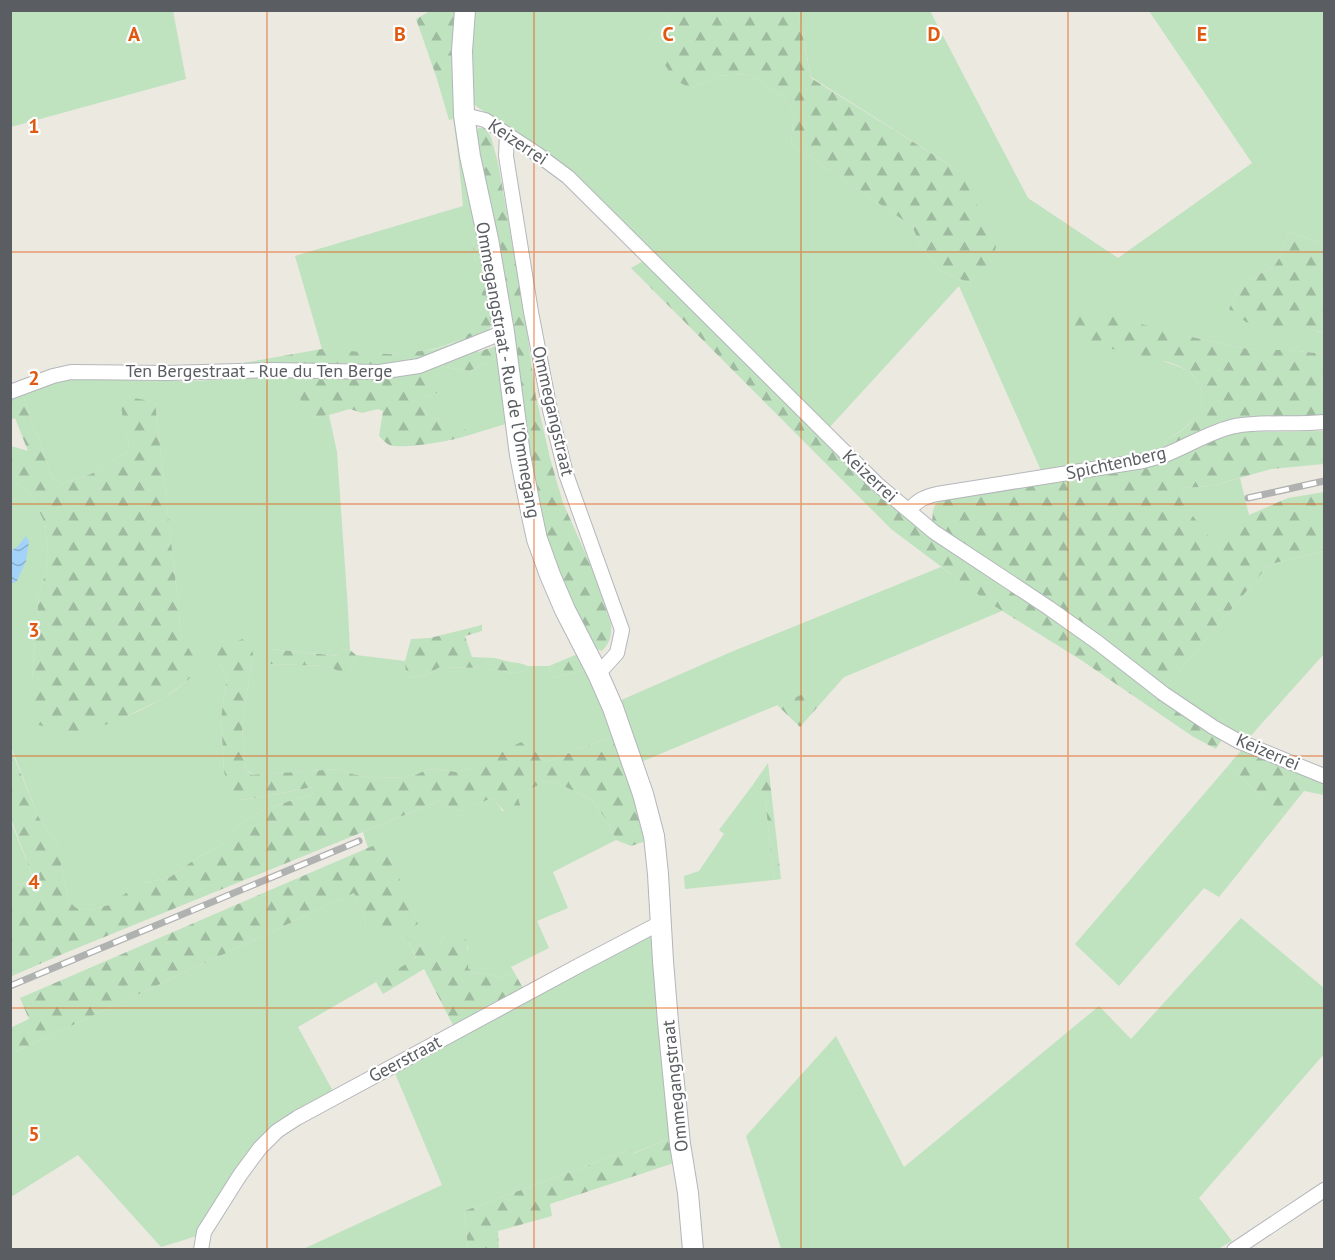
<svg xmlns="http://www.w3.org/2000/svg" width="1335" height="1260" font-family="'PT Sans',sans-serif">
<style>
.green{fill:#bfe2bf}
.forest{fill:url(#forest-firs)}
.water{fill:url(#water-waves)}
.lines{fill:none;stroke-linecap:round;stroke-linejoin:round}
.minor-casing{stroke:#b4b7bb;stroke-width:16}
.secondary-casing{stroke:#b3b6bb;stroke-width:22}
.minor{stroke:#fff;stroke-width:14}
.secondary{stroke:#fff;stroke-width:20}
.rail-casing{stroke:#b0b1b1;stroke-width:7}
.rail{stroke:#fff;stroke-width:4.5;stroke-dasharray:14;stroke-linecap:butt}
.grid{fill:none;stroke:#e15910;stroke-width:1.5;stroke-opacity:0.55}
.labels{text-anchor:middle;stroke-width:4.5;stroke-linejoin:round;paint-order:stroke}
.street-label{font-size:18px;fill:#5a5d61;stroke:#fff}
.grid-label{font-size:20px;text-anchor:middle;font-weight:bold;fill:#e15910;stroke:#fff;stroke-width:4.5;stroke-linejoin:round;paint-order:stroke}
</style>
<defs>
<pattern id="forest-firs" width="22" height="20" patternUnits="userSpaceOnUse" patternTransform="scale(1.5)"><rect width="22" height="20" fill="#bfe2bf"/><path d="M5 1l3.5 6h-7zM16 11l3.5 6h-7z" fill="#9eba9f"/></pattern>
<pattern id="water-waves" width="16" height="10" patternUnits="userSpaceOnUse" patternTransform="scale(1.5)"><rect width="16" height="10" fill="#a4d3f9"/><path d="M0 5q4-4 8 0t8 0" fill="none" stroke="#89aecd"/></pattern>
</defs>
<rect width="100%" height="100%" fill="#ece9e1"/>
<path class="green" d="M11,10L173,11L186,79L11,127Z
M473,11H673L649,40L691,89L718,76L749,74L782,96L794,112L791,144L912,226L922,249L941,271L972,284L961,172L811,77L798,11H930L1028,198L1118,258L1252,163L1149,11H1324V239L1318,243L1289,231L1281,255L1275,265L1240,286L1229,309L1324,333V354L1289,350H1253L1187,336L1163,361C1171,364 1182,367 1189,372C1206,385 1206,408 1191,422C1183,430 1173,436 1164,442L1167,448L1133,459L1043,475L959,286L829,428L553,159L476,106L470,99Z
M454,63L482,238L474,239L473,247C476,267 486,290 483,310C482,315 480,324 477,328C474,332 467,335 462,338C419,361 368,353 322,349L295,256L463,206L458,153L453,119L449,120L436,76L447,66Z
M498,356L509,423L466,436L465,424L445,419L429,418L424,409V397L440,392L414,373L439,366L469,371L490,362Z
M298,376L311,418L329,415L337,452L348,610L350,650L342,649L340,656L271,649V664L328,666L346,675L351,669L356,655L405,661L406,676L416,677L426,675L440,667L485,668L513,673L525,671L528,666H549L553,678L588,669L616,735L546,762L538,754L508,750L471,768L456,772L437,769L426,770L411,777L374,778L352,774L339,769L253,775L246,769L245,763L242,725L253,654L218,660L227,677L221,718L224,771L238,800L249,799L314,787L315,793L268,808L243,822L219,847L197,858L170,877L144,883L110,905L89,910L75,908L69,901L61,864V850L39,818L11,747L10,479L14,480L31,496L43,519L48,545L46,572L39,593L32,679L68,733C102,727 132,716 162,699C171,694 180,686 189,679L187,648L180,633L179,611L155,402L125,432L129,439L128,451L91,474L62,484L52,478L47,462L22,393L60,380L81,378L147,381H192Z
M1240,478L1249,515L1215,545L1181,501L1185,488L1211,486Z
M1324,551V654L1247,740L1163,690L1267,567L1275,563Z
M941,567L1002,611L641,762L619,701L731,652Z
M1228,766L1284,816L1219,897L1204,888L1119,986L1075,944Z
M547,781L557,783L591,799L608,822L616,840L553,872L568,908L537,921L549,948L511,967L514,972L501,978L484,973L475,974L468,968V946L447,931L440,945L435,948H426L420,944L412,927L418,924L384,842L368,848L363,832L439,801L457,812L492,798L497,803L502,811H522L517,795Z
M752,786L765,798L774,880L685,889L684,876L699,871L724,834L719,830Z
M10,819L34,880L11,887H10Z
M354,893L364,917L366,927L404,931L416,959L298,1027L334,1093L281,1119L256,1145L197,1236L161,1247L78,1155L11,1197V1054Z
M1241,918L1324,988V1054L1199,1198L1232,1241L1216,1250L781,1249L746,1136L836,1036L904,1167L1099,1006L1131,1039Z
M655,932L676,1135L632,1154L630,1150L464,1211L468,1249L301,1250L442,1185L394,1071Z"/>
<path class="forest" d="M430,11H458L454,63L447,66L436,76L416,19Z
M673,11H798L811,78L961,172L996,246L990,276L972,284L941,271L922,249L912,226L791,144L794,112L782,96L749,74L718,76L691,89L674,79L649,40Z
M478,128H482L486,129L491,137L498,163L525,316L536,397L550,458L563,503L592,568L611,624C612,636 610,642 602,651L593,648L560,583L545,533L534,482L518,376L475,134Z
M1289,231L1318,243L1324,239V333L1318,331L1263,326L1246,322L1229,309L1240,286L1275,265L1281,255Z
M477,237L482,238L493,316C491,332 486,334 474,343L478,352L499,345L498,356L490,362L469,371L439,366L436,357L404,366L232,365L322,349L389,354L432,350L451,344L472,332L477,328L482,312L483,301L473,247L474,239Z
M645,260L902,512L1083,636L1224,736L1216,749L1192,736L1081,660L991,604L891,529L631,268Z
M1079,308L1187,336L1253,350H1289L1324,354V417L1277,418L1167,448L1164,442C1173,436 1186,429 1193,420C1206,405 1205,384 1189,372C1176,362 1153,358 1137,355C1114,349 1092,344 1070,339Z
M414,373L438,380L443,385L440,392L424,397V409L429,418L445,419L454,416L465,424L466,436C451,441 410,448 395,446C388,446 384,441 379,436L383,411L378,409L362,413L350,409L329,415L311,418L302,414L298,376Z
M22,393L47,462L52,478L62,484L91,474L128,451L129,439L125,432L121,406L134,398L155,402L179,611L180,633L197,663L189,679L164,698L119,720L93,729L68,733L35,724L32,679L39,593L46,572L48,545L43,519L31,496L14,480L11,479V446L28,451L15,418L11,420V397Z
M1324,431V464L1271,469L1211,486L1185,488L1181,501L1215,544L1249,515L1288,498L1324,492V551L1275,563L1267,567L1163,690L932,522L933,511L936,503L950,497L1167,460L1212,441L1238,432Z
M482,625V631L465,636L472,657L495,658L510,662L519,663L528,666L525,671L513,673L485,668L440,667L426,675L416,677L406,676L405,661L411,639L430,638Z
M243,639L250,643L253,654L242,725L245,763L246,769L252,775L339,769L352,774L374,778L411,777L426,770L437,769L456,772L471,768L521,742L538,754L546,762L616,735L646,841L631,846L616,840L608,822L591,799L557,783L547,781L517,795L522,811L516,817C504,815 501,806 492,798L457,812L439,801L65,953L12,976L10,972L11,887L34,880L11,819L10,747L39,818L61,850V864L69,901L76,908L89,910L109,905L132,889L144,883L170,877L197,858L219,847L243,822L268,808L315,793L313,787L249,799L238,800L230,795L224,771L221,718L227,677L218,660L216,649Z
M271,649L339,656L342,649L350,650L356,655L351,669L346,675L328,666L271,664L266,661L263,654Z
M580,653L588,669L553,678L549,666Z
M844,677L800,727L777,705Z
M1244,747L1324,779V795L1304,791L1284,816L1228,766Z
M768,763L781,879L774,880L765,798L752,786Z
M384,841L418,924L413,927L420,944L426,948H435L440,945L447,931C471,929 468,950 468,968L475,974L484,973L501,978L514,972L524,990L454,1027L424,969L383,994L376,982L416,958L404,931L390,938L366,927L364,917L354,893L11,1054L10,1028L29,1019L20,998Z
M676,1135L680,1161L550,1204L552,1216L498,1231L499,1249H468L464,1211L630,1150L633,1154Z"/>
<path class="water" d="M26,536L29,542L26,561L17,581L11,584V551L18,546Z"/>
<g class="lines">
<g class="minor-casing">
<path id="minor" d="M464,115L485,120L537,154L568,177L877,484L934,532L1049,608L1097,642L1164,694L1213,727L1238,741L1324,776
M507,134L506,156L531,312L550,410L566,474L622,630L617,653L598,674
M10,392L53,376L71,372L167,373L272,370L379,372L419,366L504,332
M909,510C918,500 924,497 937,494L1143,461C1150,459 1158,457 1165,455C1188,446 1211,431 1235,426C1264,421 1295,425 1324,422
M201,1250L204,1232L240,1175L260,1148L277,1131L297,1118L578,966L660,923
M1234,1250L1324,1190"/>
</g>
<g class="secondary-casing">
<path id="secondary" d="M465,10L462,51L464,115L470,156L488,239L504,332L520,455L532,516L537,539L550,575L565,610L598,674L613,708L643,794L654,836L658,874L663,961L668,1022L680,1144L688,1193L693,1250"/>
</g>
<use href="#minor" class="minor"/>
<use href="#secondary" class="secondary"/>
<g class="rail-casing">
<path id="rail" d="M1248,498L1324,481
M10,986L359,841"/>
</g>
<use href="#rail" class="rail"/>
</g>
<path class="grid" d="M267,10V1250M534,10V1250M801,10V1250M1068,10V1250M10,252H1324M10,504H1324M10,756H1324M10,1008H1324"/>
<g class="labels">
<g class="street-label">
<text transform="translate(518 142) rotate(34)" y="6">Keizerrei</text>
<text transform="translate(508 370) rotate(80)" y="6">Ommegangstraat - Rue de l'Ommegang</text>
<text x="259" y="377">Ten Bergestraat - Rue du Ten Berge</text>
<text transform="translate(553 411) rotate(77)" y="6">Ommegangstraat</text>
<text transform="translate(1116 463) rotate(-12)" y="6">Spichtenberg</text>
<text transform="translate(870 476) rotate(43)" y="6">Keizerrei</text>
<text transform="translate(1268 752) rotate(23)" y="6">Keizerrei</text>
<text transform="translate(405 1059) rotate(-28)" y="6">Geerstraat</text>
<text transform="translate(675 1086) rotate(-96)" y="6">Ommegangstraat</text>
</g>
</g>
<g class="grid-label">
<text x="134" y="41">A</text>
<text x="400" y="41">B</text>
<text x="668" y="41">C</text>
<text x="934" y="41">D</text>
<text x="1202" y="41">E</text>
<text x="34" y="133">1</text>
<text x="34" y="385">2</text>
<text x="34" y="637">3</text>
<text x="34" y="889">4</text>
<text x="34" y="1141">5</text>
</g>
<rect width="1335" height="1260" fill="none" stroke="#5a5d61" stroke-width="24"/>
</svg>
